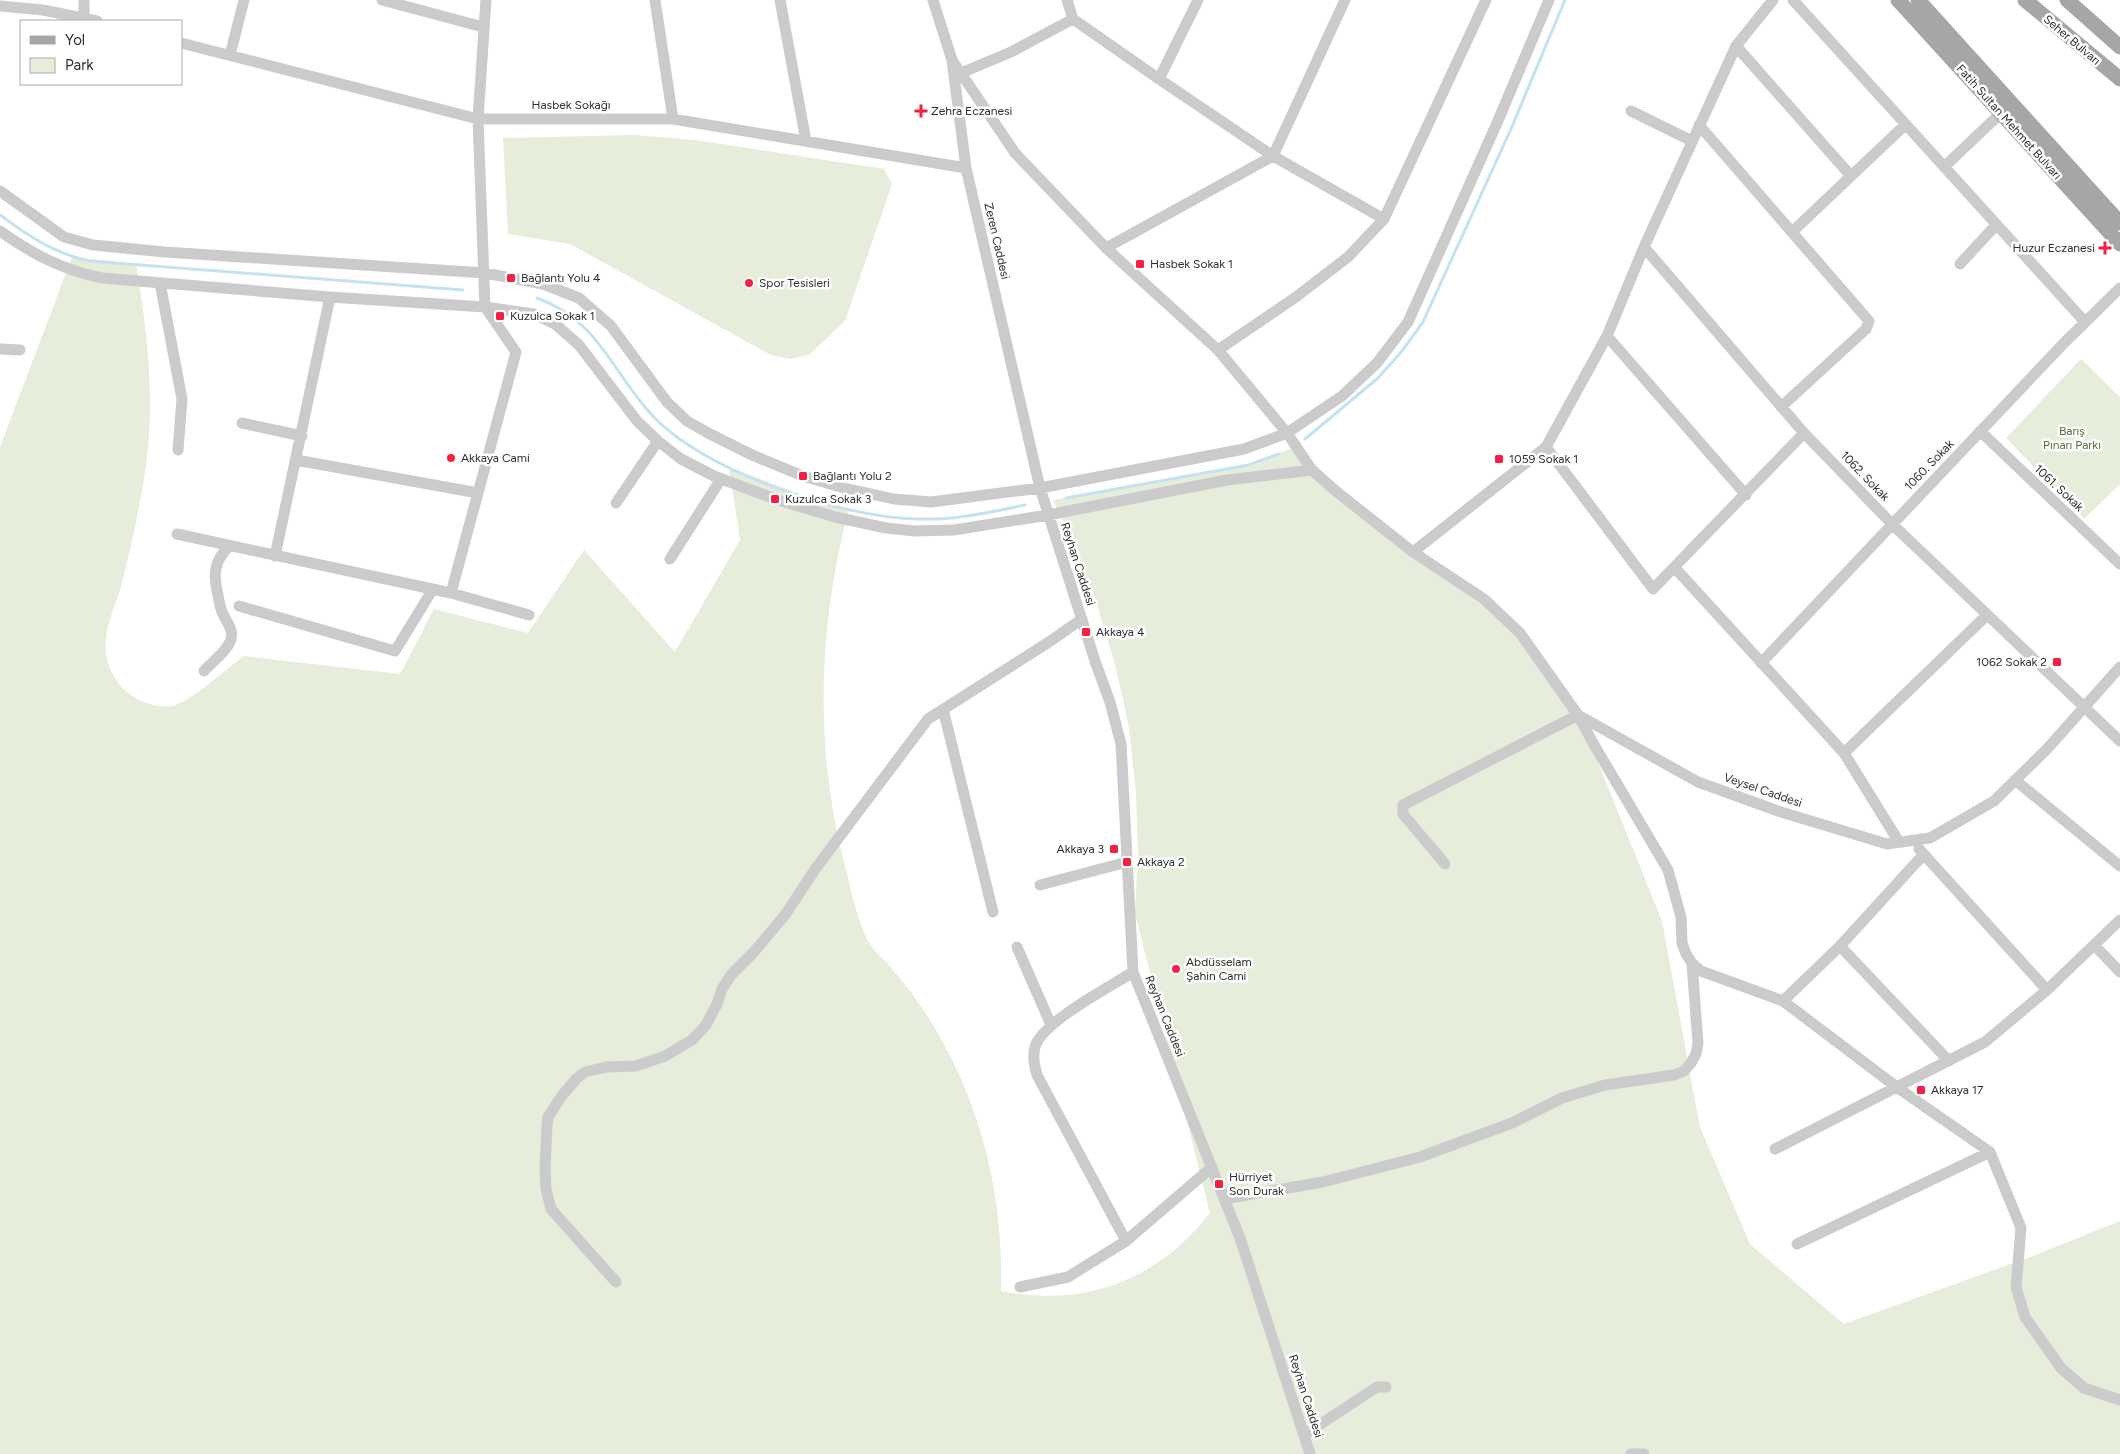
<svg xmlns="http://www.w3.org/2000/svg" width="2120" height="1454" font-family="Figtree,sans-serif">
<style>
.green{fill:#e6edda}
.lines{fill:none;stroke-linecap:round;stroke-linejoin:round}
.stream{stroke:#c4e2ef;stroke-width:3}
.minor{stroke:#cbcbcb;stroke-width:11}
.major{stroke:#a6a6a6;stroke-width:15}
.poi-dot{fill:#f51f44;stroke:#fff;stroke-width:2}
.labels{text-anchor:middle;stroke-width:5;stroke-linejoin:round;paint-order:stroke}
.street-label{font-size:12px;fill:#2e2e2e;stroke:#fff}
.poi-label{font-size:12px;fill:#2e2e2e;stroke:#fff;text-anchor:start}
.park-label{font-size:12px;fill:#566d37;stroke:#fff}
</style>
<rect width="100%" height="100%" fill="#fff"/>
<path class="green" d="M634,135L696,140L884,169L892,184L845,321L809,355L790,359L771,355L570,244L508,234L503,138Z
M72,257L136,264C146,325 154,386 148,449C143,494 133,538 122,583C116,605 103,629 106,652C108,673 121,691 139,700C150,705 168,710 180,703C200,693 225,670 244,656L400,674L434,609L528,633L584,550L675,652L740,540L729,467L810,498L849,509C817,629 814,753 847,873C851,892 860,929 870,944C874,951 881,957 887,963C898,976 910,990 920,1005C978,1090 1004,1189 1001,1291C1084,1308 1158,1280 1210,1213L1135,913L1138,853L1136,793L1129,728L1122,695L1114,661L1094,595L1068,531L1053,500L1253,463L1292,448L1309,471L1493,604L1579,715L1662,921L1700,1127L1750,1244L1844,1324L2030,1257L2120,1221V1454H0V447Z
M2081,359L2120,397V484L2084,519L2006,438Z"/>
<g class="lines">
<path class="stream" d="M0,215C28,236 54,253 89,261L463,290
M537,298C598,320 611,370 651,414C702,471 844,519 920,519C956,520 990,512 1025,505
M1305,439L1378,378L1402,351L1423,322L1511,129L1565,0
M1066,498L1232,468L1248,465L1279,454"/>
<path class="minor" d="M382,0L483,27
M655,0L673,119
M780,0L806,141
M933,0L952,60L966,168L1040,488L1095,661L1110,702L1121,744L1133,972L1240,1238L1310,1454
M1067,0L1073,19L1159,79L1273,156L1384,219
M1793,0L2085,322
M0,6L43,10L97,21
M84,18V0
M181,43L478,119H673L966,168
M1736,46L1851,176
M230,55L244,0
M952,60L1015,153L1106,248L1218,350L1287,433L1312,470L1337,492L1413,552L1484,599L1520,633L1578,715L1698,782L1781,812L1887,844L1930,838L1994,801L2047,749L2120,667
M961,73L1011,52L1073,19
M1159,79L1198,0
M1631,111L1692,141
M1699,125L1869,321L1866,329L1781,407
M1944,167L2001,113
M0,191L64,237L93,245L165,252L485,273L543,284L579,298L611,326L667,402L687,421L708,433L752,455L803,476L844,488L894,499L931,502L1040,488L1244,449L1287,433L1342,396L1377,363L1408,322L1497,123L1549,0
M0,231C32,254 63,270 102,278L330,297L485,307L534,314L555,324L579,345L637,421L658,441L681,459L714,476L775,499L835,517L886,528L915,531L954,530L1048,515L1227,480L1312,470
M1792,232L1905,125
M1644,247L1804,433L1892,524L2120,741
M1106,248L1273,156L1345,0
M1960,264L1996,225
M160,283L182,399L178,450
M485,307L478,119L486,0
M1607,336L1746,495
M0,349L20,350
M1218,350L1296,297L1348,257L1384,219L1486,0
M242,423L302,436
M1980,431L2120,564
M1546,447L1653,589L1804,433
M296,460L478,493
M616,503L658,441
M177,534L451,593L529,615
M1413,552L1546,447L1607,336L1644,247L1736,46L1773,0
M275,556L330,297
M670,559L721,479
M1675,568L1844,753L1899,842
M451,593L516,352L485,307
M239,606L395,651L433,589
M1761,663L2064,343L2120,288
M204,671C212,662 225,653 230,642C235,631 227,623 223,614C220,608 219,601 218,595C213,575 214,561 229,546
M943,709L993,912
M1844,753L1987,615
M2015,780L2120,866
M1919,849L2047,990
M1445,864L1403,814V805L1578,715L1593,743L1668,870L1681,917L1682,943L1686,954L1692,963L1701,971L1783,1001L1898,1088L1990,1152L2021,1228L2016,1287L2025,1317L2061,1368L2084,1388L2120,1400
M1040,885L1127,862
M1840,946L1949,1061
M2095,946L2120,972
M1017,947L1051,1025
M1133,972C1108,988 1048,1019 1036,1044C1032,1054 1034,1064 1037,1075L1126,1241L1212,1167
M1783,1001L1840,946L1924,854
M1775,1149L1985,1042L2047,990L2120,920
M1224,1199L1323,1182L1420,1157L1512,1123L1562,1098L1605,1085L1674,1075L1684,1071L1691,1063L1696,1054L1698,1043L1692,963
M1797,1244L1990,1152
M616,1282L551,1209L546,1189L545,1169L547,1125L548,1117L561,1097L576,1079L585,1072L606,1067L636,1066L665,1056L692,1040L706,1025L717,1004L722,989L731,975L753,953L785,915L816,868L928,719L1049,642L1082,619
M1020,1287L1068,1277L1126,1241
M1304,1435L1377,1387H1386
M1631,1454H1644"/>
<path class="major" d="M1898,0L2120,244
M1918,0L2120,223
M2025,0L2120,79
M2067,0L2120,47"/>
</g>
<g class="poi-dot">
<path d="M918.5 103.5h5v5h5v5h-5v5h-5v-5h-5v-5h5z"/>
<path d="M2102.5 240.5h5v5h5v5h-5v5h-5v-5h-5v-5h5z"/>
<rect x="1135" y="259" width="10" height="10" rx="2.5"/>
<rect x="506" y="273" width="10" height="10" rx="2.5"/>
<circle cx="749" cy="283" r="5"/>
<rect x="495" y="311" width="10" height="10" rx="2.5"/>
<circle cx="451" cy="458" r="5"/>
<rect x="1494" y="454" width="10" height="10" rx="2.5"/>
<rect x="798" y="471" width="10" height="10" rx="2.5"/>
<rect x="770" y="494" width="10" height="10" rx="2.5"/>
<rect x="1081" y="627" width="10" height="10" rx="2.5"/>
<rect x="2052" y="657" width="10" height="10" rx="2.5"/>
<rect x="1109" y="844" width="10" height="10" rx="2.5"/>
<rect x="1122" y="857" width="10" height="10" rx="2.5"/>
<circle cx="1176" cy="969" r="5"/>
<rect x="1916" y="1085" width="10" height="10" rx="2.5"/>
<rect x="1214" y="1179" width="10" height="10" rx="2.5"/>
</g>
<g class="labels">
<g class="street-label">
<text transform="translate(2072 40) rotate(40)" y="4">Seher Bulvarı</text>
<text x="571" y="109">Hasbek Sokağı</text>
<text transform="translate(2009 122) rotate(48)" y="4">Fatih Sultan Mehmet Bulvarı</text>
<text transform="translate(997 241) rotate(77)" y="4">Zeren Caddesi</text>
<text transform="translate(1929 465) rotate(-46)" y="4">1060. Sokak</text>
<text transform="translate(1865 476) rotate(46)" y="4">1062. Sokak</text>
<text transform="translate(2059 488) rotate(43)" y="4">1061. Sokak</text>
<text transform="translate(1078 564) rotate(72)" y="4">Reyhan Caddesi</text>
<text transform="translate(1763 790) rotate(19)" y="4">Veysel Caddesi</text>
<text transform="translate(1165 1016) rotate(68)" y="4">Reyhan Caddesi</text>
<text transform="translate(1306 1396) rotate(72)" y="4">Reyhan Caddesi</text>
</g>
<g class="poi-label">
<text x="931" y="115">Zehra Eczanesi</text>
<text x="2095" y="252" text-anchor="end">Huzur Eczanesi</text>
<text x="1150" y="268">Hasbek Sokak 1</text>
<text x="521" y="282">Bağlantı Yolu 4</text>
<text x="759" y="287">Spor Tesisleri</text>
<text x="510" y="320">Kuzulca Sokak 1</text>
<text x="461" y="462">Akkaya Cami</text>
<text x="1509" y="463">1059 Sokak 1</text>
<text x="813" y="480">Bağlantı Yolu 2</text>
<text x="785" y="503">Kuzulca Sokak 3</text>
<text x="1096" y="636">Akkaya 4</text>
<text x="2047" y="666" text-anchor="end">1062 Sokak 2</text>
<text x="1104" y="853" text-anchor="end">Akkaya 3</text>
<text x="1137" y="866">Akkaya 2</text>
<text x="1186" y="966">Abdüsselam<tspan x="1186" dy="14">Şahin Cami</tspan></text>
<text x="1931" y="1094">Akkaya 17</text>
<text x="1229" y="1181">Hürriyet<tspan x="1229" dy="14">Son Durak</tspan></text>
</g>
<g class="park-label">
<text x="2072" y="435">Barış<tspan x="2072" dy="14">Pınarı Parkı</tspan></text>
</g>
</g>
<rect x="20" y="20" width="162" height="65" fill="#ffffff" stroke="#ababab"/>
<rect x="30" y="36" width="25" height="8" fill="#a6a6a6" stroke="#ababab"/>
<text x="65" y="45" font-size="15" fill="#2e2e2e">Yol</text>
<rect x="30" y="58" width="25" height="15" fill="#e6edda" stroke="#ababab"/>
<text x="65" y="70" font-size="15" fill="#2e2e2e">Park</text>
</svg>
